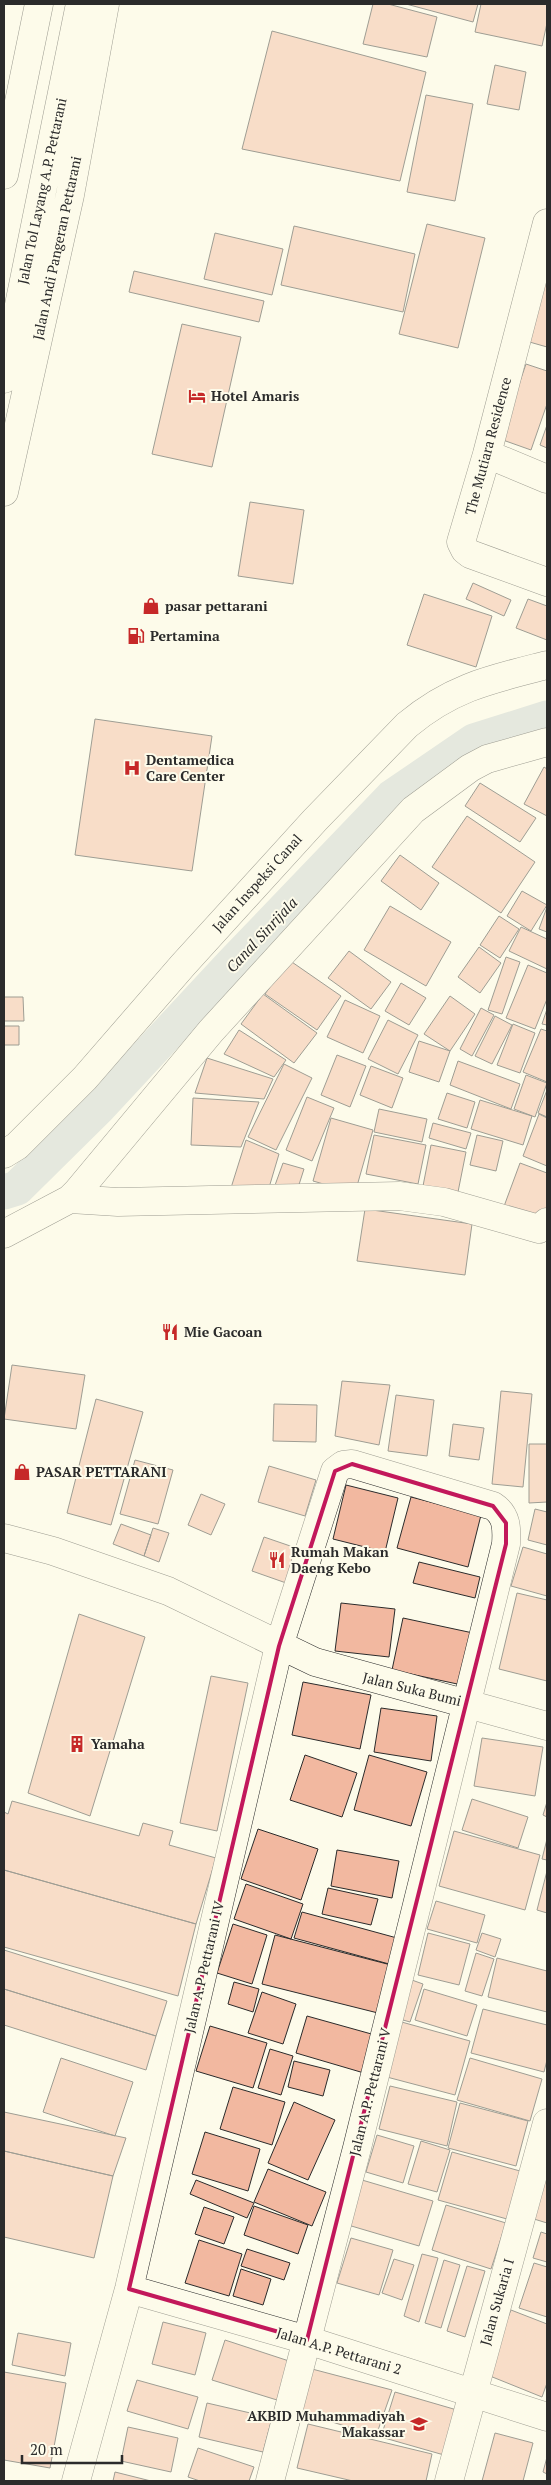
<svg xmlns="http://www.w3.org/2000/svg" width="551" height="2485" font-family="'PT Serif',serif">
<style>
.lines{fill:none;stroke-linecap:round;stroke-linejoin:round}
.canal{stroke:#c7d0d0;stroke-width:35}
.building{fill:#f2b8a0;stroke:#2b2b2b}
.minor-casing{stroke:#2b2b2b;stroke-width:29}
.highway-casing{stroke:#2b2b2b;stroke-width:29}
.minor{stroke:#fdfbea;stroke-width:28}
.highway{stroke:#fdfbea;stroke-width:28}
.marked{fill:none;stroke:#c2185b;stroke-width:4;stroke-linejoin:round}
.labels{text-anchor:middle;stroke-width:4;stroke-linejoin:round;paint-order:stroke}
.street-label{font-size:14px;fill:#2b2b2b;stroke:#fdfbea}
.poi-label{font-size:14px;font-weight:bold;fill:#2b2b2b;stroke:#fdfbea;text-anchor:start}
.water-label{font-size:15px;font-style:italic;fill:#2b2b2b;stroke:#fdfbea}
</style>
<rect width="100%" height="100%" fill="#fdfbea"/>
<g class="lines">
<path class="canal" d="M4,1192L17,1188L98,1108L232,964L392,797L474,741L547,718"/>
</g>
<path class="building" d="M373,4H388L437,17L427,57L363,44Z
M406,4H478L473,22Z
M481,4H547V23L542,46L475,32Z
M272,31L426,72L400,181L242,149Z
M495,65L526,72L519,110L487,104Z
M426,95L473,104L455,201L407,192Z
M427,224L485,238L458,348L399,334Z
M294,226L415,254L403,312L281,285Z
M215,233L283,249L272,295L204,279Z
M134,271L264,301L259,322L129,292Z
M547,277V347L526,341Z
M182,324L241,337L212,467L152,454Z
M526,364L547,371V404L531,450L500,439Z
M547,425V448L540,445Z
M250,502L304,510L293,584L238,576Z
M473,583L511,600L504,616L466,599Z
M424,594L492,616L476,667L407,645Z
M528,599L547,606V640L516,628Z
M95,719L212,736L192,871L75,855Z
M544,767L547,769V816L524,804Z
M480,783L536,818L520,842L465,806Z
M467,816L535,862L501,913L432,867Z
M400,855L439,883L421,910L381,881Z
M522,891L547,905L531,931L507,916Z
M390,906L451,942L426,986L364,950Z
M547,907V932L539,929Z
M499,916L519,929L500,958L480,945Z
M521,927L547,939V969L509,951Z
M479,947L501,963L480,993L458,977Z
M349,951L391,982L371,1009L328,978Z
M506,957L520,962L502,1014L488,1010Z
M289,960L341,996L317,1030L265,994Z
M528,965L547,973V999L535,1029L506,1018Z
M401,983L426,998L409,1025L385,1011Z
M263,994L317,1033L294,1063L241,1024Z
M450,996L475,1014L450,1051L424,1034Z
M4,997H23L24,1021H4Z
M345,1000L380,1016L363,1053L327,1037Z
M481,1008L494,1015L472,1056L460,1049Z
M547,1009V1025L542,1024Z
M495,1016L512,1025L492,1064L475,1056Z
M388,1020L418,1035L398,1074L368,1059Z
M513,1024L535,1033L520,1073L497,1065Z
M4,1026H19V1045H4Z
M541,1029L547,1031V1082L523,1072Z
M239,1030L286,1060L274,1077L224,1054Z
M419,1041L450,1051L439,1082L409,1072Z
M337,1055L366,1066L350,1107L321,1095Z
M207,1058L273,1079L264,1099L195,1093Z
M458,1061L520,1084L511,1109L450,1085Z
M284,1064L312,1078L276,1150L248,1137Z
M371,1066L403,1078L392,1108L360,1095Z
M526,1075L547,1083L535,1117L514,1109Z
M547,1090V1117L538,1113Z
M447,1093L475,1102L467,1128L438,1119Z
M307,1097L334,1108L312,1161L286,1150Z
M193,1098L259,1102L241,1147L191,1145Z
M480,1100L532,1116L523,1145L471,1129Z
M379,1109L427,1119L422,1142L374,1132Z
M539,1114L547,1118V1166L523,1156Z
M331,1118L373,1130L355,1193L313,1181Z
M433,1123L471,1133L466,1149L429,1138Z
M374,1135L426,1145L418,1184L366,1174Z
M477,1135L503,1141L496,1171L470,1165Z
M246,1140L279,1154L268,1191H230Z
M431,1145L466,1152L458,1192L423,1186Z
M283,1163L304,1169L296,1194L274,1188Z
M520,1163L547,1173V1213L543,1224L503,1209Z
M365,1209L472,1224L465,1275L357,1261Z
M12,1365L85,1375L76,1429L4,1419Z
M342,1381L390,1385L379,1445L335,1436Z
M501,1391L532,1394L523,1487L492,1484Z
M396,1395L434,1400L427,1456L388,1451Z
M96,1399L143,1412L111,1525L67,1513Z
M274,1404L317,1405L316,1442L273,1441Z
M453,1424L484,1428L479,1460L449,1456Z
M529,1444H547V1502L529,1503Z
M135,1460L173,1470L158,1524L120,1514Z
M269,1466L316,1480L305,1516L258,1502Z
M346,1485L398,1498L385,1552L333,1539Z
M201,1494L225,1504L211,1535L188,1525Z
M411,1497L481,1515L468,1567L397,1548Z
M535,1509L547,1512V1545L528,1540Z
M121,1524L151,1535L144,1556L113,1544Z
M153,1528L169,1533L159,1562L144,1556Z
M264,1537L302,1550L289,1584L252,1571Z
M523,1547L547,1554V1596L511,1586Z
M419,1562L480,1577L475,1598L413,1583Z
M517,1593L547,1600V1681L499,1669Z
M341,1603L395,1609L389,1657L335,1651Z
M79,1614L145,1637L90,1816L28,1793Z
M403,1618L473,1633L462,1685L392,1670Z
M211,1676L248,1683L217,1831L180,1823Z
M303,1682L371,1695L360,1749L292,1735Z
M381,1708L437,1716L431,1761L374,1752Z
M482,1738L543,1747L535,1796L474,1786Z
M305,1755L357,1773L342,1817L290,1800Z
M369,1755L427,1772L411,1826L354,1810Z
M472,1799L528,1817L518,1848L462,1830Z
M12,1801L139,1836L143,1823L173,1831L169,1845L216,1858L196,1924L4,1870V1812L8,1814Z
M547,1802V1817L543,1815Z
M258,1829L318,1849L301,1900L241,1879Z
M454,1831L540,1855L525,1910L439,1886Z
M547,1839V1860L542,1859Z
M337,1850L399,1861L392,1898L331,1886Z
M4,1870L196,1924L178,1996L4,1947Z
M547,1871V1913L537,1910Z
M246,1884L303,1904L291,1939L234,1919Z
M328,1888L378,1899L371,1925L322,1914Z
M436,1901L485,1915L477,1943L427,1929Z
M302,1912L397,1938L389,1964L294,1938Z
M233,1924L267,1935L252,1984L217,1973Z
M428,1933L470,1944L459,1985L418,1975Z
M482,1933L501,1939L495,1957L476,1950Z
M275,1935L391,1965L378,2013L262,1984Z
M4,1950L167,2001L156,2036L4,1989Z
M476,1953L494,1959L482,1996L465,1991Z
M497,1958L547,1971V2012L488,1997Z
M409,1979L423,1984L410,2022L396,2018Z
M234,1982L259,1989L253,2012L228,2004Z
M4,1989L156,2036L146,2070L4,2025Z
M424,1989L477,2005L467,2036L415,2020Z
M262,1992L296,2004L283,2044L248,2033Z
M483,2009L547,2025V2060L544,2072L471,2053Z
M307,2016L375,2035L364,2073L296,2053Z
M398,2021L470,2041L455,2095L383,2076Z
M210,2026L267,2043L253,2088L196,2071Z
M270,2049L293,2056L281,2095L258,2088Z
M61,2058L133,2082L115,2136L43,2112Z
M470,2058L542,2079L530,2121L457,2100Z
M294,2061L330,2070L323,2096L288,2087Z
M390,2086L457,2102L447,2146L379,2129Z
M233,2087L285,2102L272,2145L220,2129Z
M294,2102L335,2120L308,2180L268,2163Z
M460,2103L528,2121L516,2166L448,2148Z
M4,2112L126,2138L113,2176L4,2151Z
M205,2132L260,2149L248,2191L192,2174Z
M377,2135L414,2146L403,2183L366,2172Z
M421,2141L450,2150L437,2192L408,2184Z
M4,2151L113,2176L94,2258L4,2237Z
M452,2152L520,2171L507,2219L438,2200Z
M268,2169L326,2192L312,2226L254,2202Z
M196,2180L254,2203L247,2218L190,2194Z
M362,2180L433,2201L419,2246L348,2225Z
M544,2180L547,2181V2223L534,2219Z
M446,2205L506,2223L491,2269L432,2250Z
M254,2206L308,2225L298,2254L244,2235Z
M204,2207L234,2217L224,2244L195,2234Z
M541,2232L547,2234V2262L533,2258Z
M351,2238L393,2250L379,2295L337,2283Z
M199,2240L242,2254L229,2296L185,2283Z
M247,2249L290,2263L284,2280L241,2266Z
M422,2254L438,2258L419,2322L404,2316Z
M394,2259L414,2265L402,2300L382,2293Z
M444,2260L460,2265L441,2328L425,2323Z
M534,2263L547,2267V2317L519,2308Z
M467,2266L485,2271L465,2337L447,2331Z
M241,2269L271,2279L263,2305L233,2296Z
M511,2310L547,2324V2383L542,2397L485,2374Z
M163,2322L206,2333L195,2375L152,2364Z
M18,2333L71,2343L65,2376L12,2365Z
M225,2340L289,2361L277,2400L212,2380Z
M312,2369L392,2390L376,2436L298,2411Z
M4,2372L66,2383L50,2468L4,2460Z
M137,2380L198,2397L188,2429L127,2411Z
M395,2392L457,2410L444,2455L381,2437Z
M207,2403L272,2418L263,2452L199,2437Z
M308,2424L432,2454L426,2481H353L297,2468Z
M128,2427L178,2438L171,2472L121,2461Z
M495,2433L533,2443L523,2481H482Z
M198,2448L254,2467L249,2481H200L188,2477Z
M547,2457V2474L543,2472Z
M115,2472L151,2481H113Z"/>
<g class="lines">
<g class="minor-casing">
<path id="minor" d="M547,223L487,454L461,542L465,550L470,554L547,582
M487,454L547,479
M4,1154L17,1146L85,1078L183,965L315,820L407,725C452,687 492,679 547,665
M70,1199L118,1202L399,1196L444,1202L539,1229L547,1222
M4,1234L70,1199L77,1192L211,1031L413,810L470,768L487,759L547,742
M4,1538L53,1551L168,1591L315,1662L547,1726
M129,2289L307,2340L547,2417
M76,2481L129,2289L279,1646L335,1471L343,1465L352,1464L493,1506C507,1515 507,1529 506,1544L357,2148L270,2481
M449,2481L547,2123"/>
</g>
<g class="highway-casing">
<path id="highway" d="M4,175L39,4
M4,379L80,4
M4,492L70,195L105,4"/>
</g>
<use href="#minor" class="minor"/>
<use href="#highway" class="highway"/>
</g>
<path d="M0 0H551V2485H0ZM352,1464L493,1506L506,1523V1544L307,2340L129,2289L279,1646L335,1471Z" fill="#fdfbea" fill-opacity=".55" fill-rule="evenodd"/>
<path class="marked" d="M352,1464L493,1506L506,1523V1544L307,2340L129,2289L279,1646L335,1471Z"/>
<defs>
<g id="hotel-bare" transform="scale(1.35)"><path d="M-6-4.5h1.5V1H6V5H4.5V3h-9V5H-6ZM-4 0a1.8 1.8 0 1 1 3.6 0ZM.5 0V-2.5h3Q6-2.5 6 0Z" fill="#c62828" stroke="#fdfbea" stroke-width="2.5" paint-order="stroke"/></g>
<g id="shop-bare" transform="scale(1.35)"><path d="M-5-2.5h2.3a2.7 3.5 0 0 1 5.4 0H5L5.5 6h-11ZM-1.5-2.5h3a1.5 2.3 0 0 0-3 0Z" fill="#c62828" stroke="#fdfbea" stroke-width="2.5" paint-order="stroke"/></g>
<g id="fuel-bare" transform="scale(1.35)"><path d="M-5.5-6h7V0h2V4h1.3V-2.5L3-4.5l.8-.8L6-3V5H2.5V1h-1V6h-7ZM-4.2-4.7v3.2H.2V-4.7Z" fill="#c62828" stroke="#fdfbea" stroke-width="2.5" paint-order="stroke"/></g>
<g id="hospital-bare" transform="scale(1.35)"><path d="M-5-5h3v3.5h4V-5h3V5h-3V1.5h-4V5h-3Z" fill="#c62828" stroke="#fdfbea" stroke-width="2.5" paint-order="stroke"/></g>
<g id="restaurant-bare" transform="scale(1.35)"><path d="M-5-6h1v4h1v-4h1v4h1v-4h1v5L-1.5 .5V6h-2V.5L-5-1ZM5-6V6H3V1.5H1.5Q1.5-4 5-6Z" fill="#c62828" stroke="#fdfbea" stroke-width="2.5" paint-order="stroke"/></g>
<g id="building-bare" transform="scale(1.35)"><path d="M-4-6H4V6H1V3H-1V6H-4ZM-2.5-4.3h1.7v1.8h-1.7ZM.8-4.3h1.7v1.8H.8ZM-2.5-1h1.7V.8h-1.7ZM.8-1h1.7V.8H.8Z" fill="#c62828" stroke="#fdfbea" stroke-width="2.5" paint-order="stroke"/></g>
<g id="university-bare" transform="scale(1.35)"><path d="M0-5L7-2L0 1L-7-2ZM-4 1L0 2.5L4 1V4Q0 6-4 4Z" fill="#c62828" stroke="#fdfbea" stroke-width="2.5" paint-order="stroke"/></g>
</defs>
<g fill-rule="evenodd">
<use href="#hotel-bare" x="197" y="396"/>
<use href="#shop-bare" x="151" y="606"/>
<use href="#fuel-bare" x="136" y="636"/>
<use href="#hospital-bare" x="132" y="768"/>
<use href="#restaurant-bare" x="170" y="1332"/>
<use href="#shop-bare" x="22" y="1472"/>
<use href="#restaurant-bare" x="277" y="1560"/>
<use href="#building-bare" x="77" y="1744"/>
<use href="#university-bare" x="419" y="2424"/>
</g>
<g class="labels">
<g class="street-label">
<text transform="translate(42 191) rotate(-78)" y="5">Jalan Tol Layang A.P. Pettarani</text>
<text transform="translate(57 248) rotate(-78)" y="5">Jalan Andi Pangeran Pettarani</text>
<text transform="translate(488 446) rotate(-75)" y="5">The Mutiara Residence</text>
<text transform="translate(257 883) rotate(-48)" y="5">Jalan Inspeksi Canal</text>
<text transform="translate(412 1689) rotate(14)" y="5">Jalan Suka Bumi</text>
<text transform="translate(204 1967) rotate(-77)" y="5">Jalan A.P Pettarani IV</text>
<text transform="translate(370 2092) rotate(-76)" y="5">Jalan A.P. Pettarani V</text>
<text transform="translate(497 2302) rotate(-74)" y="5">Jalan Sukaria I</text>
<text transform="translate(339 2351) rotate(17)" y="5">Jalan A.P. Pettarani 2</text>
</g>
<g class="poi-label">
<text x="211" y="401">Hotel Amaris</text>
<text x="165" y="611">pasar pettarani</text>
<text x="150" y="641">Pertamina</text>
<text x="146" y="765">Dentamedica<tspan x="146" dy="16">Care Center</tspan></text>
<text x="184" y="1337">Mie Gacoan</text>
<text x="36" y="1477">PASAR PETTARANI</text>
<text x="291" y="1557">Rumah Makan<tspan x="291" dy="16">Daeng Kebo</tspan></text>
<text x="91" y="1749">Yamaha</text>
<text x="405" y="2421" text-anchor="end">AKBID Muhammadiyah<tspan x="405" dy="16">Makassar</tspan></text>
</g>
<g class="water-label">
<text transform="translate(262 935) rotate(-47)" y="5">Canal Sinrijala</text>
</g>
</g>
<rect width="551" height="2485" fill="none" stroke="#2b2b2b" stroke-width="10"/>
<path d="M22 2455v8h100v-8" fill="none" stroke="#2b2b2b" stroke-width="2.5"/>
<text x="30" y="2455" font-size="15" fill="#2b2b2b" stroke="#fdfbea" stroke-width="4" paint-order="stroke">20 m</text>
</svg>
